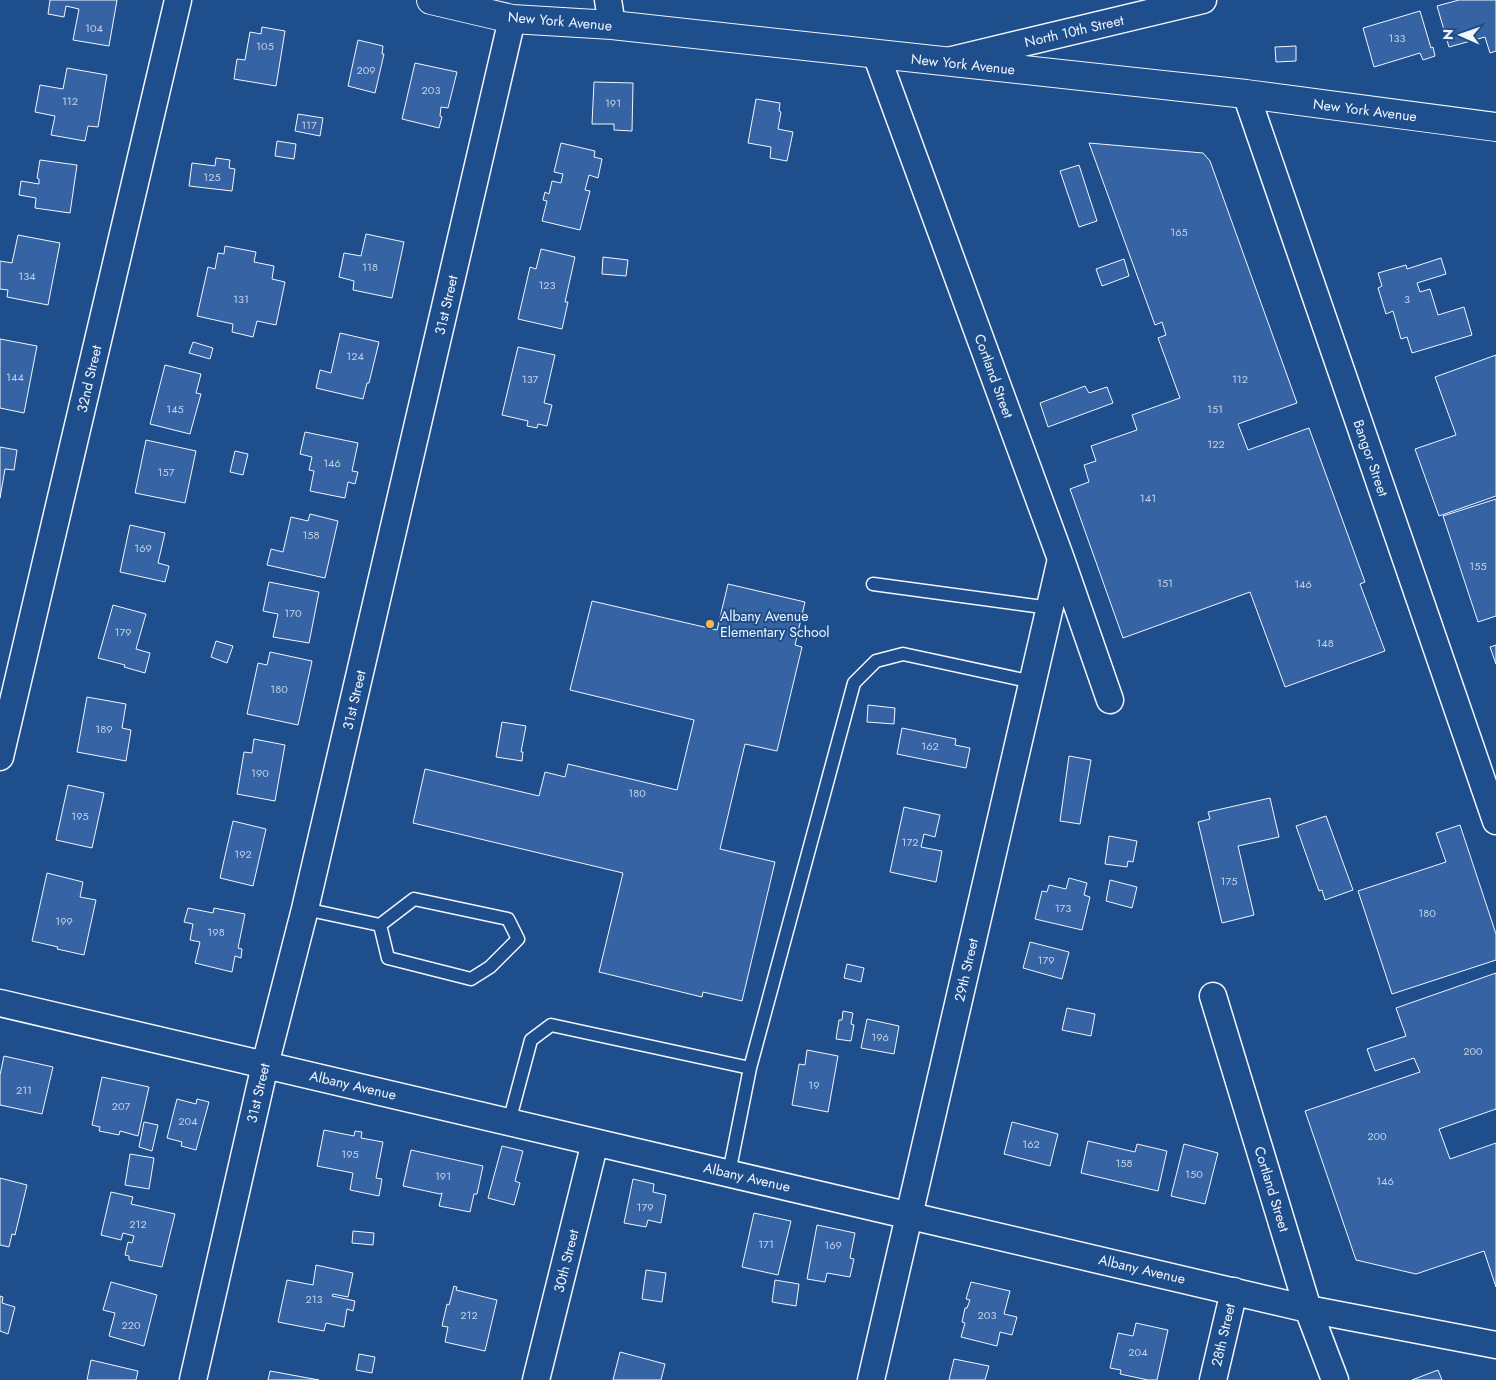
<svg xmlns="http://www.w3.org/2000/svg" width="1496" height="1380" font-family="Jost,sans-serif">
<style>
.building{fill:#3563a3;stroke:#f2f6ff}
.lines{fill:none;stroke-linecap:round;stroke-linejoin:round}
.service-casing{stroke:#f2f6ff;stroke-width:15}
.minor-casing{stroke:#f2f6ff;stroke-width:29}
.tertiary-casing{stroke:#f2f6ff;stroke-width:30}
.service{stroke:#1f4e8c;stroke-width:12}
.minor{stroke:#1f4e8c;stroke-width:26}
.tertiary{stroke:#1f4e8c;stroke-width:28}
.poi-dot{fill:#ffb74d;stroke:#1f4e8c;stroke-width:2}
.labels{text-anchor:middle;stroke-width:4;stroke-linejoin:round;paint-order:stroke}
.number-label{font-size:11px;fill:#c3d1e8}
.street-label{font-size:14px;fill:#f2f6ff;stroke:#1f4e8c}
.poi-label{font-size:14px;fill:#f2f6ff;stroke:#1f4e8c;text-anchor:start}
</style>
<rect width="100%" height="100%" fill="#1f4e8c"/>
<path class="building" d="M50,0H117L109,46L73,40L79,9L66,6L64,17L48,14Z
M1459,0H1496V51L1490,53L1485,37L1449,47L1437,6Z
M1420,11L1431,48L1433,47L1435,56L1423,60L1420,53L1374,67L1363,28Z
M262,27L285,31L276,86L234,79L237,59L245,60L250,32L261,34Z
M358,40L383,46L382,54H384L375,93L348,86Z
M1296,46V61L1276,62L1275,47Z
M415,63L457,72L448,108L441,107L440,116L442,117L439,128L402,119Z
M67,68L107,75L98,127L88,126L85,141L51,135L55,116L35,112L40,85L63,89Z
M594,82L633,83L632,131L614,130V124H592Z
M756,99L780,103L779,111L781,112L778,129L793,132L787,161L770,158L771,147L748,143Z
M298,114L323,118L320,136L295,131Z
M277,141L296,144L294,159L275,156Z
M561,143L595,151L594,157L602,159L598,178L589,175L585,190L590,191L580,230L542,221L547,201L543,200L545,192L549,194L552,181L561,183L563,174L554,172Z
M1089,143L1203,153L1210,161L1297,403L1238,424L1248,450L1309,428L1365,582L1360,584L1385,651L1285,687L1250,592L1123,638L1070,489L1089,482L1084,465L1096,461L1091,446L1137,430L1132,415L1180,398L1158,338L1166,335L1162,322L1155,325Z
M216,158L230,160L229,168L235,169L232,191L189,186L192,163L215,166Z
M40,160L77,165L70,213L35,208L36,198L19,195L21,181L39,184V179L37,178Z
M1079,165L1097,221L1079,227L1060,171Z
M366,234L404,242L392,298L353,290L354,281L339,277L344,253L361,256Z
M18,235L60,243L48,305L7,297L8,290L0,289V261L12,263Z
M225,246L256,252L254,262L274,266L272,279L285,282L276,325L257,321L253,337L232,332L233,324L197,316L208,267L215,269L218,253L224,254Z
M541,249L575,257L565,302H568L562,329L518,319L530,267L536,269Z
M603,257L628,260L626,276L602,274Z
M1441,258L1446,274L1417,283L1420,292L1430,289L1438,315L1464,307L1472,335L1412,353L1407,337L1401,339L1393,311L1386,314L1378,288L1382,286L1378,273L1406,265L1407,269Z
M1124,259L1129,276L1102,286L1096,269Z
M340,333L379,342L369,383H367L363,399L316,388L320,370L331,373Z
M0,339L37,346L24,413L0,408Z
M193,342L213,348L210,359L189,353Z
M518,347L555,355L544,403L552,405L547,426L538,424L537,428L527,426L528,421L502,415Z
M1496,355V496L1439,516L1415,449L1456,435L1435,377Z
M165,365L201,374L196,393L201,394L190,434L150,424Z
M1085,386L1089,393L1107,387L1113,403L1048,427L1040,403Z
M305,432L358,443L352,471L358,472L355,484L348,482L345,498L310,491L314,471L309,470L312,457L300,454Z
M146,440L196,451L185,503L135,493Z
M0,447L17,450L14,470L5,469L0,498Z
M235,451L248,454L243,475L230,472Z
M1496,499V616L1478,622L1443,516Z
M310,514L338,521L325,578L267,565L271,549L283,552L291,517L308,521Z
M130,525L165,533L158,563L169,566L165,582L120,572Z
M269,582L319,592L309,643L273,637L278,614L263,611Z
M728,584L805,602L795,645L802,647L777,751L745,744L720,849L775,862L742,1001L703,992L702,997L599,972L623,873L413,823L425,769L539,796L545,772L565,777L568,764L677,790L694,720L570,690L592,601L717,630Z
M113,605L146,614L136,649L150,653L145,673L124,667L125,665L98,658Z
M216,641L233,646L227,663L211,657Z
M1496,645V664L1490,647Z
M270,652L312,661L298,725L247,714L258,663L267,665Z
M87,697L126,704L122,728L131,730L126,761L77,752Z
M868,705L895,708L894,724L867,722Z
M502,722L526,726L521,752H523L522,761L496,757Z
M902,728L956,739L955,745L970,748L966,768L897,754Z
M254,739L285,745L275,801L237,794L244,752L252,753Z
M1069,756L1091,760L1080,824L1060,821Z
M68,785L104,793L92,848L56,840Z
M1270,798L1279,837L1238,846L1254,915L1222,923L1198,822L1210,819L1208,812Z
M904,807L940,815L935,837L924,834L921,847L942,851L936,882L890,872Z
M1326,816L1353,890L1325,900L1322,890L1319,891L1296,826Z
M233,821L266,829L253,886L220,878Z
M1460,825L1496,934V960L1392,994L1358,891L1446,862L1436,833Z
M1109,836L1137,841L1133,862L1128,861L1127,867L1105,864Z
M47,873L83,882L80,897L96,900L84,955L57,949L58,947L32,941Z
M1069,878L1087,883L1084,895L1090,897L1082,930L1035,919L1042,891L1047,892L1049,885L1066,889Z
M1110,880L1137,887L1132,908L1106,901Z
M188,908L213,913L214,908L245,914L238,948L242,949L241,958L235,956L232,972L195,963L200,942L190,940L193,924L184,922Z
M1030,942L1069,952L1062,979L1023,968Z
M847,964L864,968L861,982L844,978Z
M1496,973V1109L1439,1129L1450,1159L1496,1143V1287L1484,1251L1416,1274L1356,1260L1305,1111L1420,1072L1414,1058L1375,1071L1367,1049L1406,1036L1396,1008Z
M1067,1008L1095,1014L1091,1036L1062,1030Z
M843,1011L853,1013L851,1024L854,1025L851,1041L836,1039L839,1020H842Z
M867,1019L899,1026L894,1054L861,1048Z
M807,1050L838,1056L828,1112L792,1105L799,1064L805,1065Z
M4,1056L53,1067L42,1114L0,1105V1075Z
M102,1077L149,1087L138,1136L120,1131L119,1135L99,1131L100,1127L92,1125Z
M177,1099L196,1104L197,1099L209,1102L196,1150L181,1146L182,1142L167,1138Z
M144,1122L158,1125L152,1151L139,1147Z
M1012,1122L1058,1134L1050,1166L1004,1154Z
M324,1130L354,1136L355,1131L362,1132L361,1138L383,1142L376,1178L382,1179L379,1196L350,1190L353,1173L317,1166Z
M1088,1141L1135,1152L1137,1144L1167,1151L1158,1191L1081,1173Z
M1184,1144L1218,1153L1205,1204L1171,1196Z
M502,1146L523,1151L515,1181L520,1183L514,1205L488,1198Z
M411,1150L483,1166L477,1194H474L470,1212L439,1206L442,1193L440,1194L403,1186Z
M130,1154L154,1158L149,1189L125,1185Z
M0,1178L27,1185L15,1235L12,1234L9,1247L0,1245Z
M633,1179L654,1184L653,1192L666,1195L661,1223L648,1220L646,1227L624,1223Z
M111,1192L133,1197L131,1204L175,1214L162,1267L129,1260V1256L125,1255L128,1242L132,1243L134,1236L123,1233L121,1240L101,1235Z
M754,1213L791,1221L778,1275L742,1267Z
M817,1225L855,1233L850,1258L854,1259L850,1277L827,1273L825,1282L807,1279Z
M353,1231L374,1233L373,1245L352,1243Z
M316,1265L353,1273L348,1297L333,1294L332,1296L355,1301L353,1311L347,1309L344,1327L326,1323L324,1331L278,1322L287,1280L313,1285Z
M646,1270L666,1273L662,1302L642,1299Z
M775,1280L799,1284L796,1306L772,1302Z
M111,1282L157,1295L144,1346L109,1336L115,1313L103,1310Z
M971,1282L1010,1291L1004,1314L1017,1317L1012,1335L1000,1332L997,1346L961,1337L965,1323L962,1322L965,1308H967L970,1300L966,1299Z
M454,1286L457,1287L456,1290L497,1300L485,1351L445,1342L448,1327L442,1326L447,1304L449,1305Z
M0,1296L3,1297L2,1303L15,1307L8,1334L0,1331Z
M1136,1323L1168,1330L1157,1380H1148L1120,1374L1121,1370L1110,1368L1118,1333L1133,1336Z
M620,1352L665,1364L661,1380H613Z
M359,1354L375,1357L372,1373L356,1370Z
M954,1359L989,1366L985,1380H949Z
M91,1360L138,1371L136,1380H87Z
M1438,1370L1442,1380H1412Z
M270,1371L319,1380H268Z"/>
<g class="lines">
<g class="service-casing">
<path id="service" d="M873,584L1050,608
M305,909L380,925L414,899L508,919L518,939L490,967L471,979L388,958L380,925
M750,1068L854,683L876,661L903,654L1033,682
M509,1122L531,1040L551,1025L750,1068L729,1173"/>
</g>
<g class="minor-casing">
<path id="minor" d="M608,0L612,25
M876,54L1061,559L1110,700
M952,60L1203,0
M1246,94L1496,821
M0,757L178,0
M1213,996L1308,1309L1335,1380
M0,1003L1308,1309L1496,1345
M193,1380L265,1065L305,909L512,19
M536,1380L595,1142
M871,1380L1061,559
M1213,1380L1234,1291"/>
</g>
<g class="tertiary-casing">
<path id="tertiary" d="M431,0L512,19L612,25L1246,94L1496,127"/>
</g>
<use href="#service" class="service"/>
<use href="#minor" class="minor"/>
<use href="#tertiary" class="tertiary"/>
</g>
<circle class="poi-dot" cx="710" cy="624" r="5"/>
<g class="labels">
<g class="number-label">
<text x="94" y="32">104</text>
<text x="1397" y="42">133</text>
<text x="265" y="50">105</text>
<text x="366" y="74">209</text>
<text x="431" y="94">203</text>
<text x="70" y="105">112</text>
<text x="613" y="107">191</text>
<text x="309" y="129">117</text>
<text x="212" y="181">125</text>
<text x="1179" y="236">165</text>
<text x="370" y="271">118</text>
<text x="27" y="280">134</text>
<text x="547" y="289">123</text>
<text x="241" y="303">131</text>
<text x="1407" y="303">3</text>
<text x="355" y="360">124</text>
<text x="15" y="381">144</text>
<text x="530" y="383">137</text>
<text x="1240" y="383">112</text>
<text x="175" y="413">145</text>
<text x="1215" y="413">151</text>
<text x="1216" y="448">122</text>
<text x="332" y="467">146</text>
<text x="166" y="476">157</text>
<text x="1148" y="502">141</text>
<text x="311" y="539">158</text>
<text x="143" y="552">169</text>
<text x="1478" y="570">155</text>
<text x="1165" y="587">151</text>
<text x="1303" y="588">146</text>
<text x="293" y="617">170</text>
<text x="123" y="636">179</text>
<text x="1325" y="647">148</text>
<text x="279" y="693">180</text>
<text x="104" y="733">189</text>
<text x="930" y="750">162</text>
<text x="260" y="777">190</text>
<text x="637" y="797">180</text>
<text x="80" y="820">195</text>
<text x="910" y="846">172</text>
<text x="243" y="858">192</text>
<text x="1229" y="885">175</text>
<text x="1063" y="912">173</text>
<text x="1427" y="917">180</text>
<text x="64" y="925">199</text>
<text x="216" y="936">198</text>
<text x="1046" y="964">179</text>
<text x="880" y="1041">196</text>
<text x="1473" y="1055">200</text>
<text x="814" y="1089">19</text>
<text x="24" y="1094">211</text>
<text x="121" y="1110">207</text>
<text x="188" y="1125">204</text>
<text x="1377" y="1140">200</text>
<text x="1031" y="1148">162</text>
<text x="350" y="1158">195</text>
<text x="1124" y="1167">158</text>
<text x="1194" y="1178">150</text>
<text x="443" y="1180">191</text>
<text x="1385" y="1185">146</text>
<text x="645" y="1211">179</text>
<text x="138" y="1228">212</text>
<text x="766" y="1248">171</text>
<text x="833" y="1249">169</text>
<text x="314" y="1303">213</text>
<text x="469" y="1319">212</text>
<text x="987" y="1319">203</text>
<text x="131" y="1329">220</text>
<text x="1138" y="1356">204</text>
</g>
<g class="street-label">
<text transform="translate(560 21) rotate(5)" y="5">New York Avenue</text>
<text transform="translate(1074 31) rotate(-13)" y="5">North 10th Street</text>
<text transform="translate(963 64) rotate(6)" y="5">New York Avenue</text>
<text transform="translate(1365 110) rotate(7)" y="5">New York Avenue</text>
<text transform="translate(446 305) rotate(-77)" y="5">31st Street</text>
<text transform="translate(994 376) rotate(70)" y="5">Cortland Street</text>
<text transform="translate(89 379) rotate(-77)" y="5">32nd Street</text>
<text transform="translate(1371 458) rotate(71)" y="5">Bangor Street</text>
<text transform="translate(354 700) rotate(-77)" y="5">31st Street</text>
<text transform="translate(966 970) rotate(-77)" y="5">29th Street</text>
<text transform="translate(353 1085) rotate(13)" y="5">Albany Avenue</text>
<text transform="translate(258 1093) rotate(-77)" y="5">31st Street</text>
<text transform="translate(747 1177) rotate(13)" y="5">Albany Avenue</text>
<text transform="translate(1272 1189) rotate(73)" y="5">Cortland Street</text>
<text transform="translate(566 1261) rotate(-76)" y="5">30th Street</text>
<text transform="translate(1142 1269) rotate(13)" y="5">Albany Avenue</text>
<text transform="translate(1223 1335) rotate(-77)" y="5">28th Street</text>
</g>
<g class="poi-label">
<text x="720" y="621">Albany Avenue<tspan x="720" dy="16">Elementary School</tspan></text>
</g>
</g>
<g transform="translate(1461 35) rotate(272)" stroke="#1f4e8c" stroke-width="4" paint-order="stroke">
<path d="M0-4L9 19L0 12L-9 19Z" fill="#f2f6ff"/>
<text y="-8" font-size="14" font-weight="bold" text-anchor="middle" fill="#f2f6ff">N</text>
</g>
</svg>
